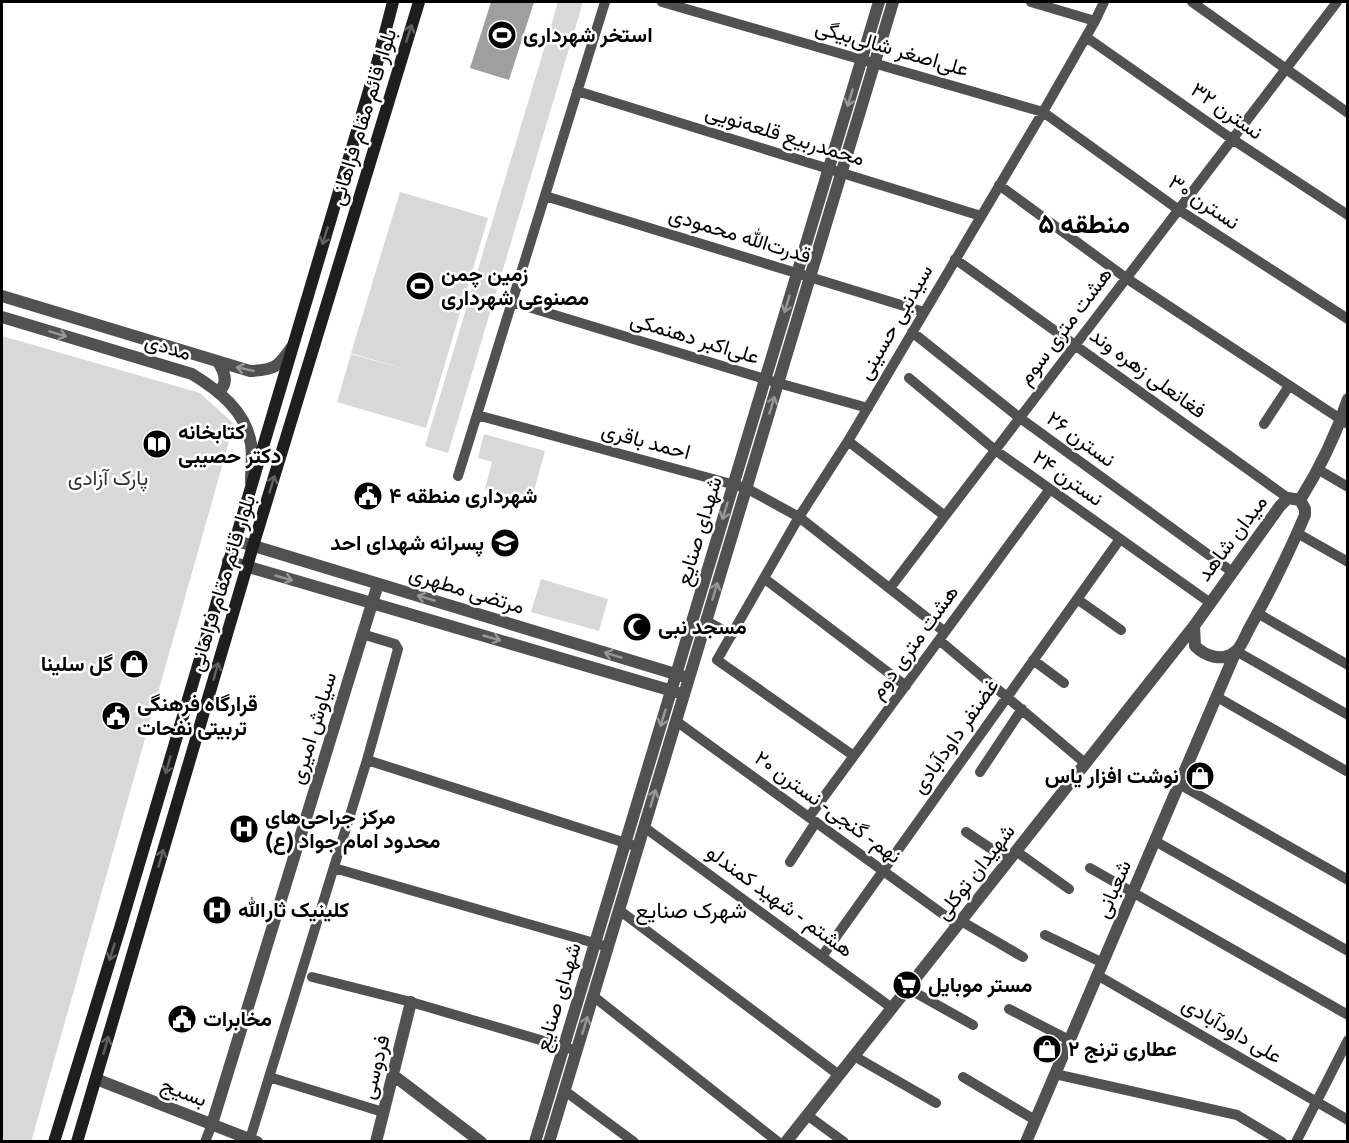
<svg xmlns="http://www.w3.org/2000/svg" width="1349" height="1143" font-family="Signika,Vazirmatn,sans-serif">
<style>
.green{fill:#d8d8d8}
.water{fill:#9f9f9f}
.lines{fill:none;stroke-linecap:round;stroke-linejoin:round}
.minor{stroke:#515151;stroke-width:10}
.tertiary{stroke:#515151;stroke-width:12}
.secondary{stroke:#1e1e1e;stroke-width:12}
.oneway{stroke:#626262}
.oneway2{stroke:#979797}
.labels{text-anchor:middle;stroke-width:5;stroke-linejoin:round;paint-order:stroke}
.poi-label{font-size:21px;font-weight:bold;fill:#000;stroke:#fff;text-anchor:start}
.street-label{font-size:21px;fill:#000;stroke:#fff}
.park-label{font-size:21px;fill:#2f2f2f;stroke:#fff}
.neighbourhood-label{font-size:22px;fill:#000;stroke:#fff}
.district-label{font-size:27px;font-weight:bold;fill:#000;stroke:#fff}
</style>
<rect width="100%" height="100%" fill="#fff"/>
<path class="green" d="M558,2H583L448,453L425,446Z
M400,192L488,218L426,428L337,402L351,354L411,371L351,353Z
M2,336L200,393L234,424L31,1142L2,1141Z
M484,434L545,451L531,501L485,489L492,462L478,458Z
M541,579L608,599L599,631L531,612Z"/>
<path class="water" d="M491,2H534L509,80L470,68Z"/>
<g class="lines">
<path class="minor" d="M662,2L1043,112L1179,210L1348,319
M1031,2L1095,21
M1192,2L1348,113
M1086,37L1232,139L1348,215
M577,91L981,216
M999,185L1126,278L1348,424
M545,196L924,312
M955,259L1288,498
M512,302L778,383L868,408
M912,332L1020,418L1231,571
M909,378L995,450L1209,602
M477,415L746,488L799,517L945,632
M1264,424L1289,386
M848,441L945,516
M1319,470L1348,487
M458,476L605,2
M1297,533L1348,562
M765,579L906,686
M890,588L1337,2
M1077,599L1121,630
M1257,613L1348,665
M706,621L732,635
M939,640L1085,763
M1236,651L1348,715
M1033,660L1064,683
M1217,697L1348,772
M676,721L958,925
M854,756L717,660L799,517L848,441L1043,112L1095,21L1104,2
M367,760L632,845
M980,772L1022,709
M1179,784L1348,880
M809,817L1050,489
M644,827L892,1008
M966,832L1008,860
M1155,841L1348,951
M1016,851L1069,889
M790,862L816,822
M334,868L608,947
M1090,868L1348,1015
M619,910L839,1075
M961,921L1023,957
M1045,935L1103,963
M823,955L1120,539
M1097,975L1348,1120
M312,977L411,1002L571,1049
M907,988L973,1025
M593,996L778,1142
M1009,1009L1069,1040
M854,1056L936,1103
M1055,1074L1237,1115L1282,1142
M269,1077L383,1112
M963,1077L1035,1120
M565,1091L634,1142
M807,1115L844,1142
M250,1139L367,760L398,649L395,644L362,634
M205,1142L212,1124
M1296,1142L1348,1040"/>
<path class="tertiary" d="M2,296L250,371C275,370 278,367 292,347
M2,317L192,374C218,390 246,411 251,444C253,456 251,470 251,482
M218,362C224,371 229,383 219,391
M1288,498L1300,500L1305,509V515C1289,553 1270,591 1250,627C1246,634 1242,646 1236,651C1223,663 1205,656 1195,646L1194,626L1280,506Z
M1300,500C1320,468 1336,435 1348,399
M234,540L682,676
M228,561L676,692
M393,1075L481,1142
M96,1079L257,1142
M212,1124L378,584
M376,1142L411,1002
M535,1142L879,2
M549,1142L893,2
M786,1142L1194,626
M1026,1142L1236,651"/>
<path class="secondary" d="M54,1142L120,928L378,60L393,2
M77,1142L253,546L419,2"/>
</g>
<defs><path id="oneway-shaft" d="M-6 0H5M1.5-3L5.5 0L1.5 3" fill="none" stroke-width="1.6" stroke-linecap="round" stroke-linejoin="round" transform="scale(1.5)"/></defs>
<g class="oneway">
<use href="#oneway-shaft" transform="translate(409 33) rotate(-72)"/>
<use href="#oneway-shaft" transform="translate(325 236) rotate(107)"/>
<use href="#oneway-shaft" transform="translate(272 484) rotate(-73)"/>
<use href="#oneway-shaft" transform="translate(216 671) rotate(-74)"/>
<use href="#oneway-shaft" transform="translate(168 765) rotate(106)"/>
<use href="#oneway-shaft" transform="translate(161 858) rotate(-74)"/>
<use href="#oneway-shaft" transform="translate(112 952) rotate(107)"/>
<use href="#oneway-shaft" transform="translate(106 1045) rotate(-74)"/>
</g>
<g class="oneway2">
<use href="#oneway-shaft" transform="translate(850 98) rotate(107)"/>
<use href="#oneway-shaft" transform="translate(787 304) rotate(107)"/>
<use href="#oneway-shaft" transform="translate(58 334) rotate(17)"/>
<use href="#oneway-shaft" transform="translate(245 369) rotate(-168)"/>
<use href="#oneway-shaft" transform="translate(772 405) rotate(-73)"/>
<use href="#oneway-shaft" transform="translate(725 511) rotate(107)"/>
<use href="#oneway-shaft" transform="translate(284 578) rotate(16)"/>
<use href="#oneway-shaft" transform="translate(715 591) rotate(-73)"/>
<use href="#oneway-shaft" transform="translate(426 598) rotate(-163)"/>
<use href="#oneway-shaft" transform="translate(492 638) rotate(16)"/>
<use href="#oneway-shaft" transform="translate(613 655) rotate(-163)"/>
<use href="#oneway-shaft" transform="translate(663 718) rotate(107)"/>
<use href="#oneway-shaft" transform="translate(653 798) rotate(-73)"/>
<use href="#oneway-shaft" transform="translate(585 1025) rotate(-73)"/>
</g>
<defs>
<g id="stadium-disc" transform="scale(1.5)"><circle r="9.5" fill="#000" stroke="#fff"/><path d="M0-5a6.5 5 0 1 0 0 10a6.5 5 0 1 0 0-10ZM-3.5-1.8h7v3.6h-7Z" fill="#fff"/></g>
<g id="library-disc" transform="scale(1.5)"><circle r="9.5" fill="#000" stroke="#fff"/><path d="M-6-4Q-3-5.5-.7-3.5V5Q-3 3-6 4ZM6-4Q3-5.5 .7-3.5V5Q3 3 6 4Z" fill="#fff"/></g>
<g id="civic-disc" transform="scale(1.5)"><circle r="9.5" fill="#000" stroke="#fff"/><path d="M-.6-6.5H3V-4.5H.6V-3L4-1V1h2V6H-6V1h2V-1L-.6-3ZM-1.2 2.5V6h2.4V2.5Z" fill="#fff"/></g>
<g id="school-disc" transform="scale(1.5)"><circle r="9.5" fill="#000" stroke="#fff"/><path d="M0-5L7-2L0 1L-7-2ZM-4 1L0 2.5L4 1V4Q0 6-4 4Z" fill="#fff"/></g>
<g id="mosque-disc" transform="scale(1.5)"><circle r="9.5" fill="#000" stroke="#fff"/><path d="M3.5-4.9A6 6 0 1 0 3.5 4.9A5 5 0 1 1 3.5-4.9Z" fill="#fff"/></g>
<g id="shop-disc" transform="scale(1.5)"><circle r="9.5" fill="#000" stroke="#fff"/><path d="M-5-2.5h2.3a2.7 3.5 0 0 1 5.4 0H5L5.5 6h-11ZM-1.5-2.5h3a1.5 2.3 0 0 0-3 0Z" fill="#fff"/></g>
<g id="hospital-disc" transform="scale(1.5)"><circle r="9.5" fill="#000" stroke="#fff"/><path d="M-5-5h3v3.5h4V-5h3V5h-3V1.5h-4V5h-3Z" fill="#fff"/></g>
<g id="supermarket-disc" transform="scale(1.5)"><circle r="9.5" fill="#000" stroke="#fff"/><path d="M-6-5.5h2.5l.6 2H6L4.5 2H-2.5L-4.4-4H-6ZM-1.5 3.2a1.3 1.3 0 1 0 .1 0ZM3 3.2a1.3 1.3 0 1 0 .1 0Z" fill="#fff"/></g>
</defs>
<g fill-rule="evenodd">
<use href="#stadium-disc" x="502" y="35"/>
<use href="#stadium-disc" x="420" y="286"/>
<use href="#library-disc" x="157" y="444"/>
<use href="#civic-disc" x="368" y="496"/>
<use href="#school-disc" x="505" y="543"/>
<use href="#mosque-disc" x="637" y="627"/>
<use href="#shop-disc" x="134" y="664"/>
<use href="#civic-disc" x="116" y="716"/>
<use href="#shop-disc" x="1200" y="776"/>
<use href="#hospital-disc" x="244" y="829"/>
<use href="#hospital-disc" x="217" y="910"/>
<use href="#supermarket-disc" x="907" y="985"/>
<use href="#civic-disc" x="182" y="1019"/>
<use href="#shop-disc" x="1047" y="1049"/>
</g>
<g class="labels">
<g class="poi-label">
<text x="523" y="42">استخر شهرداری</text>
<text x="441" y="281">زمین چمن<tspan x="441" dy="24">مصنوعی شهرداری</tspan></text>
<text x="178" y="439">کتابخانه<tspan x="178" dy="24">دکتر حصیبی</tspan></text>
<text x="389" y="503">شهرداری منطقه ۴</text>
<text x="484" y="550" text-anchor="end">پسرانه شهدای احد</text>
<text x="658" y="634">مسجد نبی</text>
<text x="113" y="671" text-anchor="end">گل سلینا</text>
<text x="137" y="711">قرارگاه فرهنگی<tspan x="137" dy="24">تربیتی نفحات</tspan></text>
<text x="1179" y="783" text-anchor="end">نوشت افزار یاس</text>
<text x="265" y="824">مرکز جراحی‌های<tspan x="265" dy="24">محدود امام جواد (ع)</tspan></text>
<text x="238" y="917">کلینیک ثارالله</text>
<text x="928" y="992">مستر موبایل</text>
<text x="203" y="1026">مخابرات</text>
<text x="1068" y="1056">عطاری ترنج ۲</text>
</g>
<g class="street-label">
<text transform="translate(892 48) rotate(16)" y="7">علی‌اصغر شالی‌بیگی</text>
<text transform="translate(1227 111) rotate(35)" y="7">نسترن ۳۲</text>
<text transform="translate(363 117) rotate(-73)" y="7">بلوار قائم مقام فراهانی</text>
<text transform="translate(785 135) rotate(17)" y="7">محمدربیع قلعه‌نویی</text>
<text transform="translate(1204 202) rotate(34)" y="7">نسترن ۳۰</text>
<text transform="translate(740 235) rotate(17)" y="7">قدرت‌الله محمودی</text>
<text transform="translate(895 322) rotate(-60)" y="7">سیدنبی حسینی</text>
<text transform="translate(1065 326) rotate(-53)" y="7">هشت متری سوم</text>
<text transform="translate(695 338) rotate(17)" y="7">علی‌اکبر دهنمکی</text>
<text transform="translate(168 347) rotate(17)" y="7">مددی</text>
<text transform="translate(1148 373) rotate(36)" y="7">فغانعلی زهره وند</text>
<text transform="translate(1081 439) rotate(36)" y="7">نسترن ۲۶</text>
<text transform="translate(646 441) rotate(15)" y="7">احمد باقری</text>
<text transform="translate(1068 478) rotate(35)" y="7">نسترن ۲۴</text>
<text transform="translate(699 531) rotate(-73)" y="7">شهدای صنایع</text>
<text transform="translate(1232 538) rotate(-53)" y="7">میدان شاهد</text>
<text transform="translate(222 583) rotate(-73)" y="7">بلوار قائم مقام فراهانی</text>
<text transform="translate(467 590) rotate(17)" y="7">مرتضی مطهری</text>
<text transform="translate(914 642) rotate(-54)" y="7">هشت متری دوم</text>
<text transform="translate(313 728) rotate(-73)" y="7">سیاوش امیری</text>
<text transform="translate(955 736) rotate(-55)" y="7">غضنفر داودآبادی</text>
<text transform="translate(828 807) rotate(36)" y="7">نهم- گنجی- نسترن ۲۰</text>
<text transform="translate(975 872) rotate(-52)" y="7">شهیدان توکلی</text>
<text transform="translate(1113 889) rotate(-67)" y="7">شعبانی</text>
<text transform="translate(780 901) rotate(36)" y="7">هشتم - شهید کمندلو</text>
<text transform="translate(558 997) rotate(-73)" y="7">شهدای صنایع</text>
<text transform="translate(1232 1030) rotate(30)" y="7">علی داودآبادی</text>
<text transform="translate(375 1067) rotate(-76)" y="7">فردوسی</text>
<text transform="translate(184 1092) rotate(21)" y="7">بسیج</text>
</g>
<g class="park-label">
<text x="108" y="485">پارک آزادی</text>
</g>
<g class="neighbourhood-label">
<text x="691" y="918">شهرک صنایع</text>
</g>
<g class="district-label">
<text x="1084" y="233">منطقه ۵</text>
</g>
</g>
<rect width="1349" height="1143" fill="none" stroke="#000000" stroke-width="6"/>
</svg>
